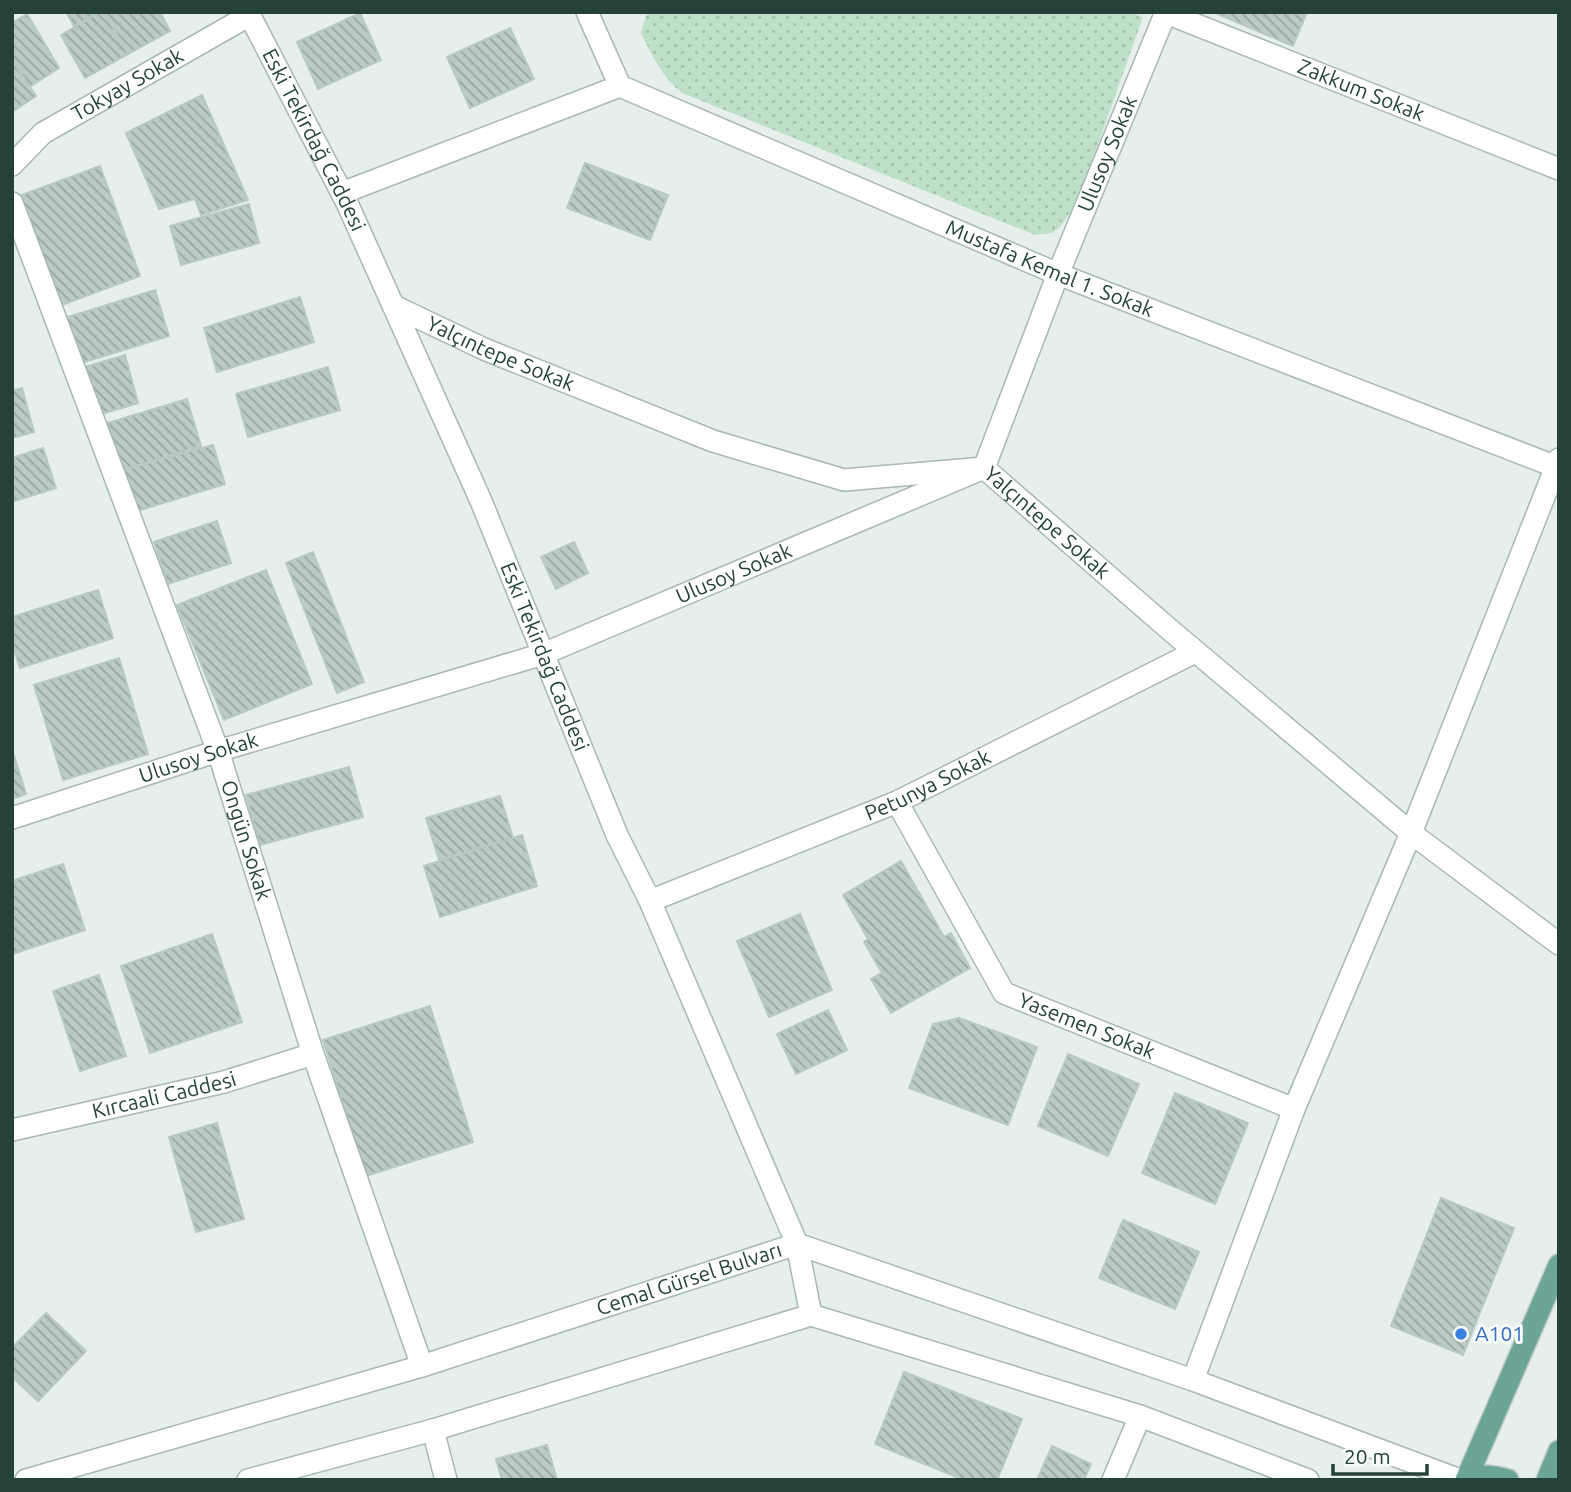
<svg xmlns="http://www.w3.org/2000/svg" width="1571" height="1492" font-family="Ubuntu,sans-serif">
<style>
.grass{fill:url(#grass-dots)}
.building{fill:url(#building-back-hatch);stroke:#b8c9c2;stroke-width:2}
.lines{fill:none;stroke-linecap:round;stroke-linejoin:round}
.minor-casing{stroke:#a8b8b2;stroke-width:24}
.tertiary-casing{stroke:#a8b8b2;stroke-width:24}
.primary-casing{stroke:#c2cac8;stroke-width:24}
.minor{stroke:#fff;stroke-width:21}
.tertiary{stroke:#fff;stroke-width:21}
.primary{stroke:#6aa596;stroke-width:21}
.shop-dot{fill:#3f7fe0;stroke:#f7fbf9;stroke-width:2.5}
.labels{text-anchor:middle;stroke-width:6;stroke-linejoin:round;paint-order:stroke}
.street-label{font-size:21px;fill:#24423a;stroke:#f7fbf9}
.shop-label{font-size:21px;fill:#366cbe;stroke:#f7fbf9;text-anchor:start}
</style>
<defs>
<pattern id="grass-dots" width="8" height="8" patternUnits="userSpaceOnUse" patternTransform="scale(1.75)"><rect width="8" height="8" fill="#bfe0c8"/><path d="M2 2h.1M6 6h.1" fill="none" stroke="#a4c1ad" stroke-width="1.8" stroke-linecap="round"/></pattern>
<pattern id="building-back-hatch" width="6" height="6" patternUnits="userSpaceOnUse" patternTransform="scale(1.75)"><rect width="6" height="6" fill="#bbcac4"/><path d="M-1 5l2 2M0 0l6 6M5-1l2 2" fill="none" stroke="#98a6a0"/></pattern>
</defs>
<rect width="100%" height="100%" fill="#e6efeb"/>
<path class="grass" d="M647,12H1131L1143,17L1078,201L1060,227L1052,233L1035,235L682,93C662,77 652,56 641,33Z"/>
<path class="building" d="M66,12H99L74,26Z
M100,12H104L128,54L85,78L61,35Z
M104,12H160L170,31L128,54Z
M1213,12H1307L1293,46Z
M360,13L381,60L318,89L297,42Z
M27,14L59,68L29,87L12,60V23Z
M510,28L534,79L470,108L447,57Z
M12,60L36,96L12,112Z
M202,95L248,200L201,215L195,199L159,209L126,133Z
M585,163L668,195L650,240L567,208Z
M100,166L140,276L59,306L19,196Z
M249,204L259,243L181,265L170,226Z
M155,290L169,336L78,364L65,318Z
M300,297L314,342L217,372L204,328Z
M125,355L138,403L95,416L82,368Z
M328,367L340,410L248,437L236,394Z
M22,388L34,432L12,438V391Z
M187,399L201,446L122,470L108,423Z
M213,445L225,484L134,512L122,470Z
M43,448L56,488L12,502V458Z
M217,521L231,563L168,584L154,542Z
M574,542L588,573L556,589L541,557Z
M313,552L364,682L337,693L286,563Z
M266,570L312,684L224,720L177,605Z
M98,590L113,638L20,668L12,643V617Z
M119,658L148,754L63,780L34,685Z
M12,749L26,794L12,799Z
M349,767L363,817L260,845L246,795Z
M500,796L513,838L439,860L426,818Z
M522,835L537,886L440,917L424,866Z
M901,861L944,937L951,933L970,968L891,1013L871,979L882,973L864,942L868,939L843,895Z
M63,864L85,930L12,954V881Z
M800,914L832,990L769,1017L737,941Z
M212,934L242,1022L150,1053L121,966Z
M99,975L126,1056L80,1071L53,991Z
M430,1006L473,1142L366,1176L323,1040Z
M828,1010L847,1050L796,1074L777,1034Z
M959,1018L1037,1047L1008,1125L909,1088L933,1024Z
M1068,1054L1139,1084L1108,1156L1038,1126Z
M1175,1093L1248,1123L1215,1204L1142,1173Z
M217,1123L244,1219L196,1232L169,1137Z
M1441,1198L1514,1228L1463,1355L1391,1326Z
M1123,1220L1199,1252L1175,1309L1099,1278Z
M46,1313L86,1351L38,1401L12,1377V1348Z
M904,1372L1022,1419L997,1480H964L875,1444Z
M547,1445L557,1480H502L496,1459Z
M1052,1446L1091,1464L1084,1480H1037Z"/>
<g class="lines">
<g class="minor-casing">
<g id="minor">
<path id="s1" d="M587,12L620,86L1058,274L1559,468"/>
<path id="s2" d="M1164,12L1559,169"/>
<path id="s3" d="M12,165L43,133L250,15"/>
<path d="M342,193L620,86"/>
<path id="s4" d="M12,203L218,751L313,1054L422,1366"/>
<path id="s5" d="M394,306L484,349L713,441L844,480L984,468L1169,629L1411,833L1559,944"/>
<path id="s6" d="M897,802L1004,993L1294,1109"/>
<path id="s7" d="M12,818L218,751L543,654L984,468L1058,274L1166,12"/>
<path id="s8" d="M650,901L897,802L1195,652"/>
<path d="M1193,1380L1294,1109L1411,833L1559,459"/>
<path d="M433,1430L446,1480"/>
<path d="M1113,1480L1140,1416"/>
</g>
</g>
<g class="tertiary-casing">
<g id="tertiary">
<path id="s9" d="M248,12L347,203L481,501L617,835L650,901L797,1244L811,1315"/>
<path id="s10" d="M12,1130L224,1082L313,1054"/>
<path id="s11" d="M26,1480L422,1366L797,1244L1193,1380L1460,1480"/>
<path d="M248,1480L433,1430L811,1315L1140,1416L1308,1480"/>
</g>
</g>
<g class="primary-casing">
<path id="primary" d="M1466,1480L1559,1265
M1470,1480C1484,1474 1494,1476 1508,1480
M1547,1480L1559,1451"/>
</g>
<use href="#minor" class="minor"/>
<use href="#tertiary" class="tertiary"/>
<use href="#primary" class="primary"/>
</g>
<circle class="shop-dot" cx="1461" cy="1334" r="7"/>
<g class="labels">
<g class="street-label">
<text dy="7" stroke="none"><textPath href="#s3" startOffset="142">Tokyay Sokak</textPath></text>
<text dy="7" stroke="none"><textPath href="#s2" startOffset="212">Zakkum Sokak</textPath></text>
<text dy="7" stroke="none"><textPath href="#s9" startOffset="144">Eski Tekirdağ Caddesi</textPath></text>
<text dy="7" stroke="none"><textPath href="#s7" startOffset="1372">Ulusoy Sokak</textPath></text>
<text dy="7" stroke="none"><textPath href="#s1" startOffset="548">Mustafa Kemal 1. Sokak</textPath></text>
<text dy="7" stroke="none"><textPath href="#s5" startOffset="117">Yalçıntepe Sokak</textPath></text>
<text dy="7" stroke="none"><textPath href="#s5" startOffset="707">Yalçıntepe Sokak</textPath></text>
<text dy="7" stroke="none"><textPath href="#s7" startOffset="763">Ulusoy Sokak</textPath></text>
<text dy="7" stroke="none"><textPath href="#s9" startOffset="710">Eski Tekirdağ Caddesi</textPath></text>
<text dy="7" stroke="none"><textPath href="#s7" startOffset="196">Ulusoy Sokak</textPath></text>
<text dy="7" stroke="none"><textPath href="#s8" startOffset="301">Petunya Sokak</textPath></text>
<text dy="7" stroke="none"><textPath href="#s4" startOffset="679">Ongün Sokak</textPath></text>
<text dy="7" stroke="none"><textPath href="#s6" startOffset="308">Yasemen Sokak</textPath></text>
<text dy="7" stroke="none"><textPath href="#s10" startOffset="156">Kırcaali Caddesi</textPath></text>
<text dy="7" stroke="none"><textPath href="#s11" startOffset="693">Cemal Gürsel Bulvarı</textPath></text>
</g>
<g class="shop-label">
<text x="1475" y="1341">A101</text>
</g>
</g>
<rect width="1571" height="1492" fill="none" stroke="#24423a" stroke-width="28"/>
<path d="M1333 1464v10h94v-10" fill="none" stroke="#24423a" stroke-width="3.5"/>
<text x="1344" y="1464" font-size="21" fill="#24423a" stroke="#f7fbf9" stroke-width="5" paint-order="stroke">20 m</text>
</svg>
